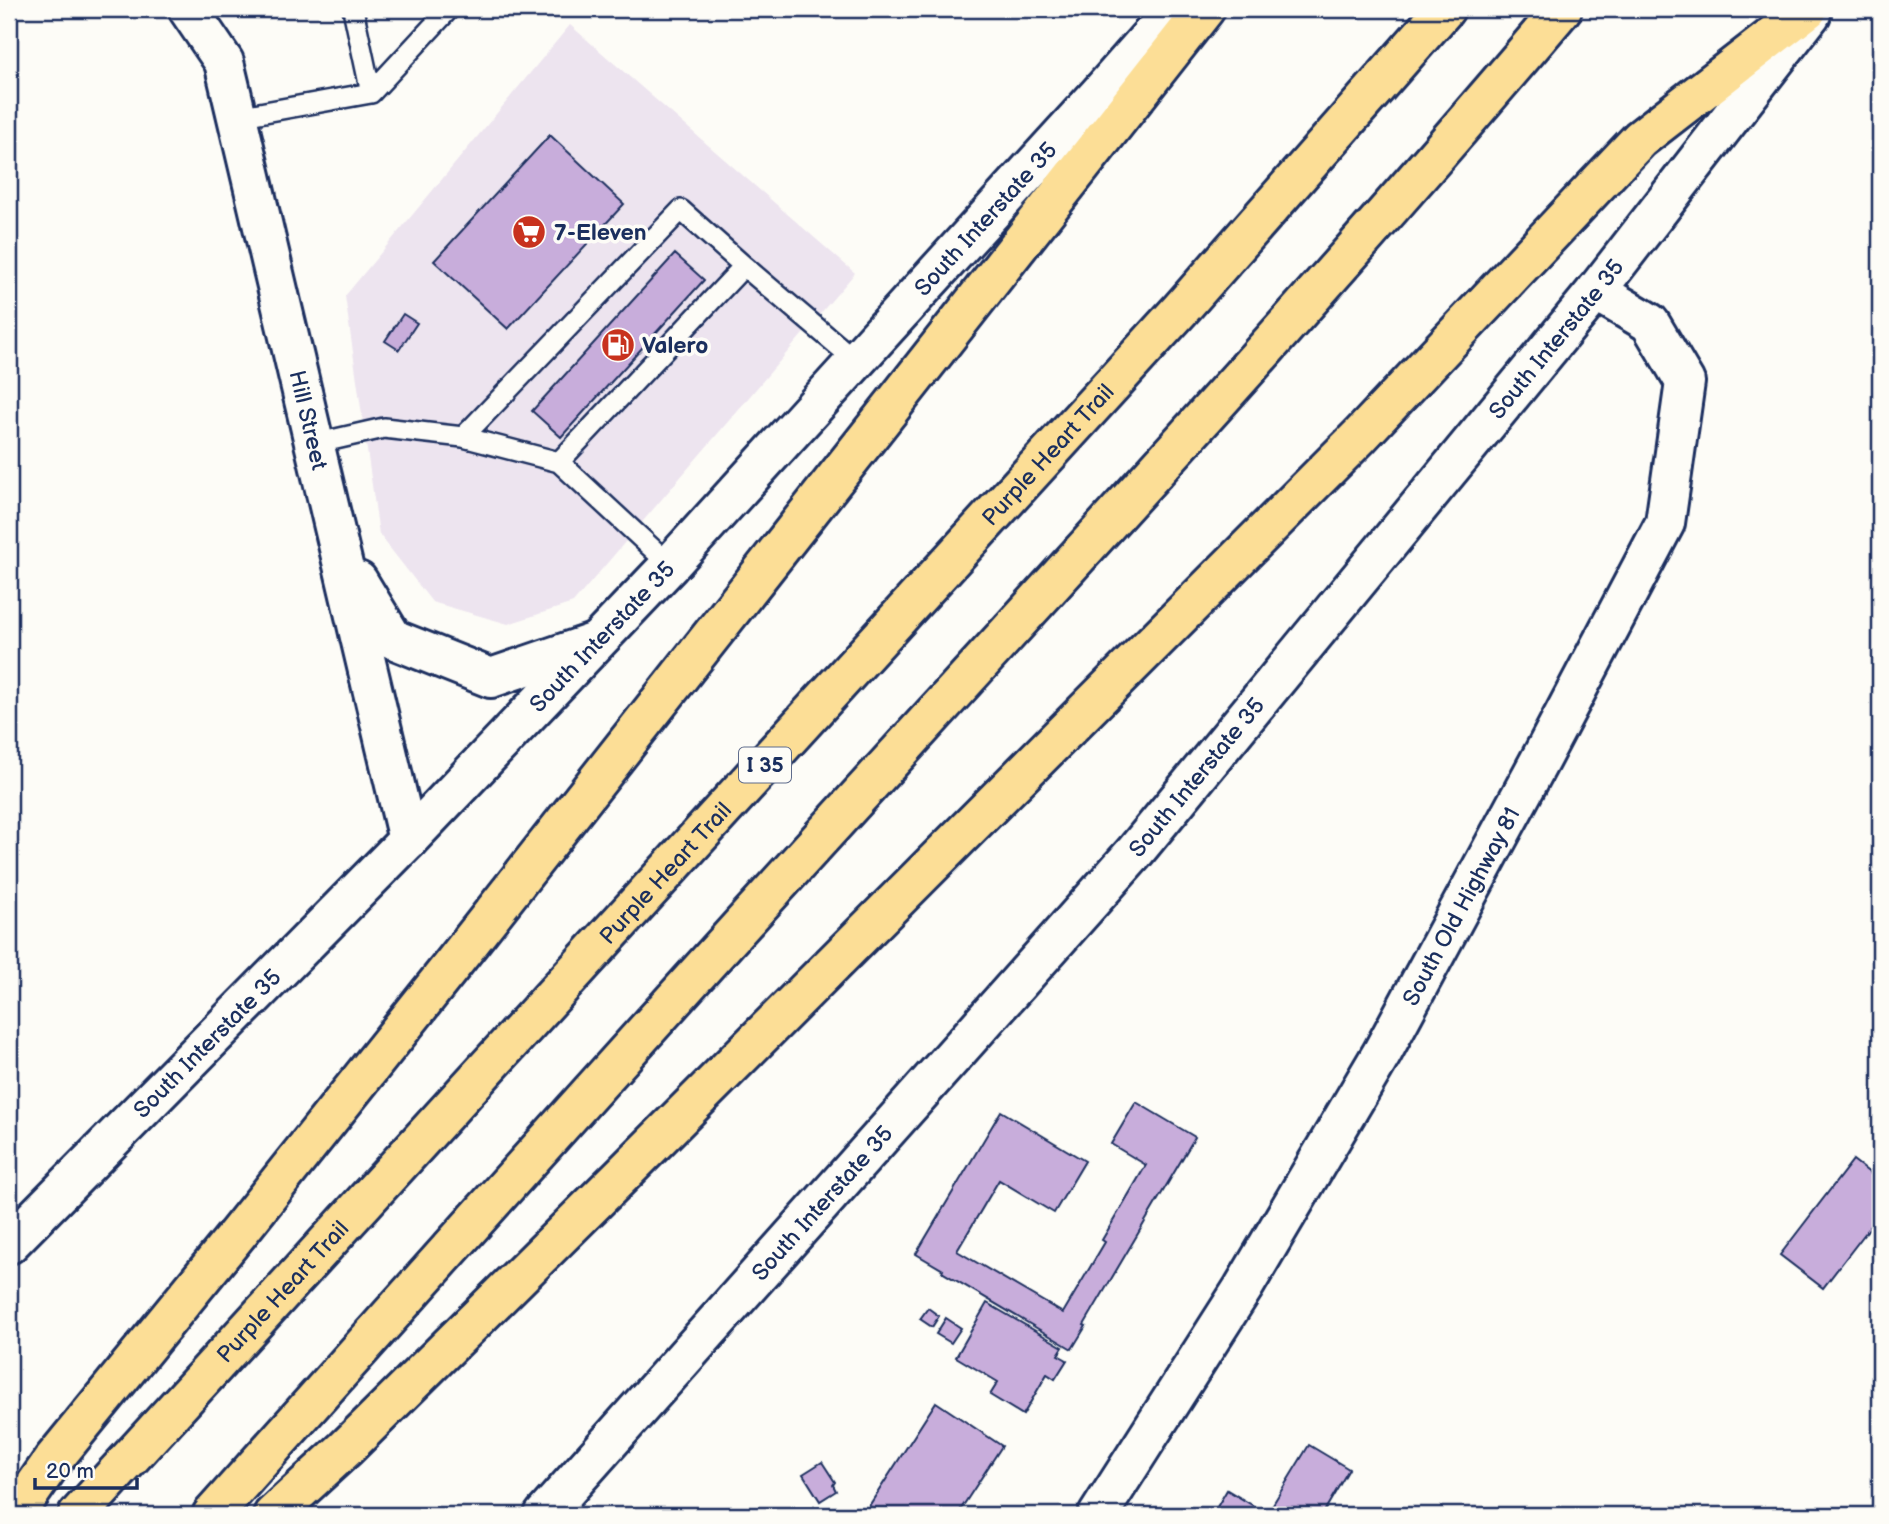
<svg xmlns="http://www.w3.org/2000/svg" width="1889" height="1524" font-family="'Balsamiq Sans',sans-serif">
<style>
.built{fill:#ede4ef}
.building{fill:#c8addb;stroke:#1b2f5e;stroke-width:2}
.lines{fill:none;stroke-linecap:round;stroke-linejoin:round}
.service-casing{stroke:#1b2f5e;stroke-width:24}
.tertiary-casing{stroke:#1b2f5e;stroke-width:44}
.secondary-casing{stroke:#1b2f5e;stroke-width:44}
.motorway-casing{stroke:#1b2f5e;stroke-width:44}
.service{stroke:#fdfcf7;stroke-width:19}
.tertiary{stroke:#fdfcf7;stroke-width:38}
.secondary{stroke:#fdfcf7;stroke-width:38}
.motorway{stroke:#fcde96;stroke-width:38}
.labels{text-anchor:middle;stroke-width:7;stroke-linejoin:round;paint-order:stroke}
.shield{fill:#fdfcf7;stroke:#5f6c8c;stroke-width:2}
.shield-label{font-size:21px;font-weight:bold;fill:#1b2f5e}
.street-label{font-size:23px;fill:#1b2f5e;stroke:#fdfcf7}
.poi-label{font-size:23px;font-weight:bold;fill:#1b2f5e;stroke:#fdfcf7;text-anchor:start}
</style>
<rect width="100%" height="100%" fill="#fdfcf7"/>
<filter id="ink" filterUnits="userSpaceOnUse"><feTurbulence type="fractalNoise" baseFrequency=".0143" numOctaves="2"/><feDisplacementMap in="SourceGraphic" scale="14" xChannelSelector="R" yChannelSelector="G"/><feConvolveMatrix kernelMatrix="1 2 1 2 8 2 1 2 1" color-interpolation-filters="sRGB"/></filter>
<g filter="url(#ink)">
<path class="built" d="M570,25L855,273L573,603L508,624L432,602L379,534L345,296Z"/>
<path class="building" d="M550,135L624,204L508,329L434,261Z
M675,254L704,280L561,437L532,411Z
M403,314L417,323L399,350L385,341Z
M1136,1102L1195,1137L1084,1325L1086,1326L1072,1349L942,1272L943,1270L916,1254L1001,1111L1085,1161L1054,1213L999,1180L957,1251L1063,1313L1105,1242L1102,1240L1146,1165L1111,1144Z
M1853,1160L1880,1181V1214L1823,1288L1780,1255Z
M987,1303L1063,1347L1058,1355L1067,1360L1055,1379L1047,1374L1023,1415L990,1395L998,1382L956,1357Z
M928,1308L939,1316L932,1327L920,1319Z
M946,1318L961,1328L951,1343L936,1334Z
M936,1402L1002,1446L957,1515H884L869,1506Z
M1309,1445L1349,1469L1322,1515H1220L1214,1512L1227,1490L1267,1514Z
M822,1462L835,1482L833,1485L836,1491L820,1501L803,1474Z"/>
<g class="lines">
<g class="service-casing">
<path id="service" d="M353,9L371,93
M237,117L371,93L449,9
M463,437L559,462
M314,444L384,428L463,437L681,210L744,266
M670,565L559,462L744,266L856,361"/>
</g>
<g class="tertiary-casing">
<g id="tertiary">
<path id="s1" d="M188,9L224,62L408,840"/>
<path d="M358,581L393,639L491,678L596,642"/>
<path id="s2" d="M1098,1515L1243,1288L1382,1053L1541,758L1665,523L1685,382L1650,323L1596,291"/>
</g>
</g>
<g class="secondary-casing">
<g id="secondary">
<path id="s3" d="M9,1244L408,840L670,565L1100,93L1174,9"/>
<path id="s4" d="M544,1515L1134,853L1596,291L1811,14"/>
</g>
</g>
<g class="motorway-casing">
<g id="motorway">
<path d="M15,1515L53,1460L239,1232L452,965L1205,9"/>
<path id="s5" d="M78,1515L1180,310L1445,9"/>
<path d="M212,1515C406,1298 600,1080 796,865C1054,582 1315,301 1562,9"/>
<path d="M273,1515L345,1449L621,1176L1360,436L1640,139L1808,9"/>
</g>
</g>
<use href="#service" class="service"/>
<use href="#tertiary" class="tertiary"/>
<use href="#secondary" class="secondary"/>
<use href="#motorway" class="motorway"/>
</g>
</g>
<defs>
<g id="supermarket-disc" transform="scale(1.75)"><circle r="9.5" fill="#c8321e" stroke="#fdfcf7"/><path d="M-6-5.5h2.5l.6 2H6L4.5 2H-2.5L-4.4-4H-6ZM-1.5 3.2a1.3 1.3 0 1 0 .1 0ZM3 3.2a1.3 1.3 0 1 0 .1 0Z" fill="#fff"/></g>
<g id="fuel-disc" transform="scale(1.75)"><circle r="9.5" fill="#c8321e" stroke="#fdfcf7"/><path d="M-5.5-6h7V0h2V4h1.3V-2.5L3-4.5l.8-.8L6-3V5H2.5V1h-1V6h-7ZM-4.2-4.7v3.2H.2V-4.7Z" fill="#fff"/></g>
</defs>
<g fill-rule="evenodd">
<use href="#supermarket-disc" x="529" y="232"/>
<use href="#fuel-disc" x="618" y="345"/>
</g>
<g class="labels">
<rect class="shield" x="739" y="747.5" width="52" height="35" rx="5"/>
<g class="shield-label">
<text x="765" y="772">I 35</text>
</g>
<g class="street-label">
<text dy="8" stroke="none"><textPath href="#s3" startOffset="1416">South Interstate 35</textPath></text>
<text dy="8" stroke="none"><textPath href="#s4" startOffset="1552">South Interstate 35</textPath></text>
<text dy="8" stroke="none"><textPath href="#s1" startOffset="432">Hill Street</textPath></text>
<text dy="8" stroke="none"><textPath href="#s5" startOffset="1437">Purple Heart Trail</textPath></text>
<text dy="8" stroke="none"><textPath href="#s3" startOffset="849">South Interstate 35</textPath></text>
<text dy="8" stroke="none"><textPath href="#s4" startOffset="985">South Interstate 35</textPath></text>
<text dy="8" stroke="none"><textPath href="#s5" startOffset="870">Purple Heart Trail</textPath></text>
<text dy="8" stroke="none"><textPath href="#s2" startOffset="709">South Old Highway 81</textPath></text>
<text dy="8" stroke="none"><textPath href="#s3" startOffset="282">South Interstate 35</textPath></text>
<text dy="8" stroke="none"><textPath href="#s4" startOffset="418">South Interstate 35</textPath></text>
<text dy="8" stroke="none"><textPath href="#s5" startOffset="303">Purple Heart Trail</textPath></text>
</g>
<g class="poi-label">
<text x="554" y="240">7-Eleven</text>
<text x="642" y="353">Valero</text>
</g>
</g>
<rect width="1889" height="1524" fill="none" stroke="#fdfcf7" stroke-width="35"/>
<rect x="18" y="18" width="1854" height="1489" fill="none" stroke="#1b2f5e" stroke-width="2.5" filter="url(#ink)"/>
<path d="M35 1478v10h102v-10" fill="none" stroke="#1b2f5e" stroke-width="3.5"/>
<text x="46" y="1478" font-size="21" fill="#1b2f5e" stroke="#fdfcf7" stroke-width="5" paint-order="stroke">20 m</text>
</svg>
